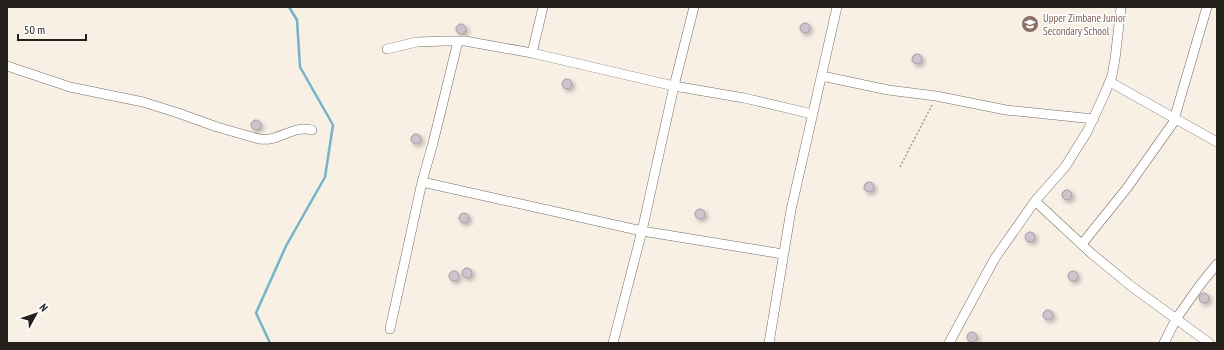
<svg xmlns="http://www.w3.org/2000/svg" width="1224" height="350" font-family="'PT Sans Narrow',sans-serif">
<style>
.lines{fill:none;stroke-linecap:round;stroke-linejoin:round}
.stream{stroke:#75b4c8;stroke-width:2.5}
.building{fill:#cec3cc;stroke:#a69ba4;filter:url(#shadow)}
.minor-casing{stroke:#756e65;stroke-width:10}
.path{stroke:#a19b93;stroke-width:1.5;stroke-dasharray:2 2;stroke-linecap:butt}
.minor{stroke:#fff;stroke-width:9}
.labels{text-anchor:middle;stroke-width:3;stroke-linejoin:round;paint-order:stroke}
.education-label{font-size:11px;fill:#785e54;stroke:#fff;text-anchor:start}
</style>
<defs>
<filter id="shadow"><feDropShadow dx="2.5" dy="2.5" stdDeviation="2" flood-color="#0004"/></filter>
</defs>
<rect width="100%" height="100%" fill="#f8efe5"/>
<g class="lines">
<path class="stream" d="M270,343L256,313L286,246L325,177L333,125L300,67L297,20L289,7"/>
</g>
<path class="building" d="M800 28a5 5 0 1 1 10 0a5 5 0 1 1-10 0Z
M456 29a5 5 0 1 1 10 0a5 5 0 1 1-10 0Z
M912 59a5 5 0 1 1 10 0a5 5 0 1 1-10 0Z
M562 84a5 5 0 1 1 10 0a5 5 0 1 1-10 0Z
M251 125a5 5 0 1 1 10 0a5 5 0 1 1-10 0Z
M411 139a5 5 0 1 1 10 0a5 5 0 1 1-10 0Z
M864 187a5 5 0 1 1 10 0a5 5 0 1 1-10 0Z
M1062 195a5 5 0 1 1 10 0a5 5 0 1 1-10 0Z
M695 214a5 5 0 1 1 10 0a5 5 0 1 1-10 0Z
M459 218a5 5 0 1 1 10 0a5 5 0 1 1-10 0Z
M1025 237a5 5 0 1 1 10 0a5 5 0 1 1-10 0Z
M462 273a5 5 0 1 1 10 0a5 5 0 1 1-10 0Z
M449 276a5 5 0 1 1 10 0a5 5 0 1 1-10 0Z
M1068 276a5 5 0 1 1 10 0a5 5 0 1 1-10 0Z
M1199 298a5 5 0 1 1 10 0a5 5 0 1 1-10 0Z
M1043 315a5 5 0 1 1 10 0a5 5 0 1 1-10 0Z
M967 337a5 5 0 1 1 10 0a5 5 0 1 1-10 0Z"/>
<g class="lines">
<g class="minor-casing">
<path id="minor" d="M387,49L417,42L445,41H465L532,53L674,86L744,98L812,114
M532,53L543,7
M7,66L70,87L143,102L178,113L217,127L259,139C280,142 291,125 312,130
M822,76L888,90L936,96L1006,110L1094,119
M1110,82L1217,142
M422,182L642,231L783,254
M1035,201L1092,254L1131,286L1209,343
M1082,244L1127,188L1173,123L1207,7
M390,329L422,182L433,143L458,41
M613,343L642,231L674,86L694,7
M769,343L791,210L837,7
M949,343L995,258L1035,201L1065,167L1087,132L1105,93L1112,76L1115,59L1121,7
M1164,343L1176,319L1200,285L1217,264"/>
</g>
<path class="path" d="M900,167L932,105"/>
<use href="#minor" class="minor"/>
</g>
<defs>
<g id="school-disc" transform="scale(0.9)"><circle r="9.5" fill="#8d6e63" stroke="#fff"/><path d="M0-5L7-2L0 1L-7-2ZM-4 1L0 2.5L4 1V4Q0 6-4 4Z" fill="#fff"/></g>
</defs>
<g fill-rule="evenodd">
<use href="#school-disc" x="1030" y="24"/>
</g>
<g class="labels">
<g class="education-label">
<text x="1043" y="22">Upper Zimbane Junior<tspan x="1043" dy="13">Secondary School</tspan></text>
</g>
</g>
<rect width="1224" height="350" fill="none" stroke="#24211d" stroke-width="16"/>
<g transform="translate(36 314) rotate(50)" stroke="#ffffff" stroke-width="3" paint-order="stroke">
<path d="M0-3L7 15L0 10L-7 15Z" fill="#24211d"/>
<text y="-6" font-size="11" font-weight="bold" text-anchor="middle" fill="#24211d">N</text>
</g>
<path d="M18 34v6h68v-6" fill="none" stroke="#24211d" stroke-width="2"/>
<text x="24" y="34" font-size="12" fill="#24211d" stroke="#ffffff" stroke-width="3" paint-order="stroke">50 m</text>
</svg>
